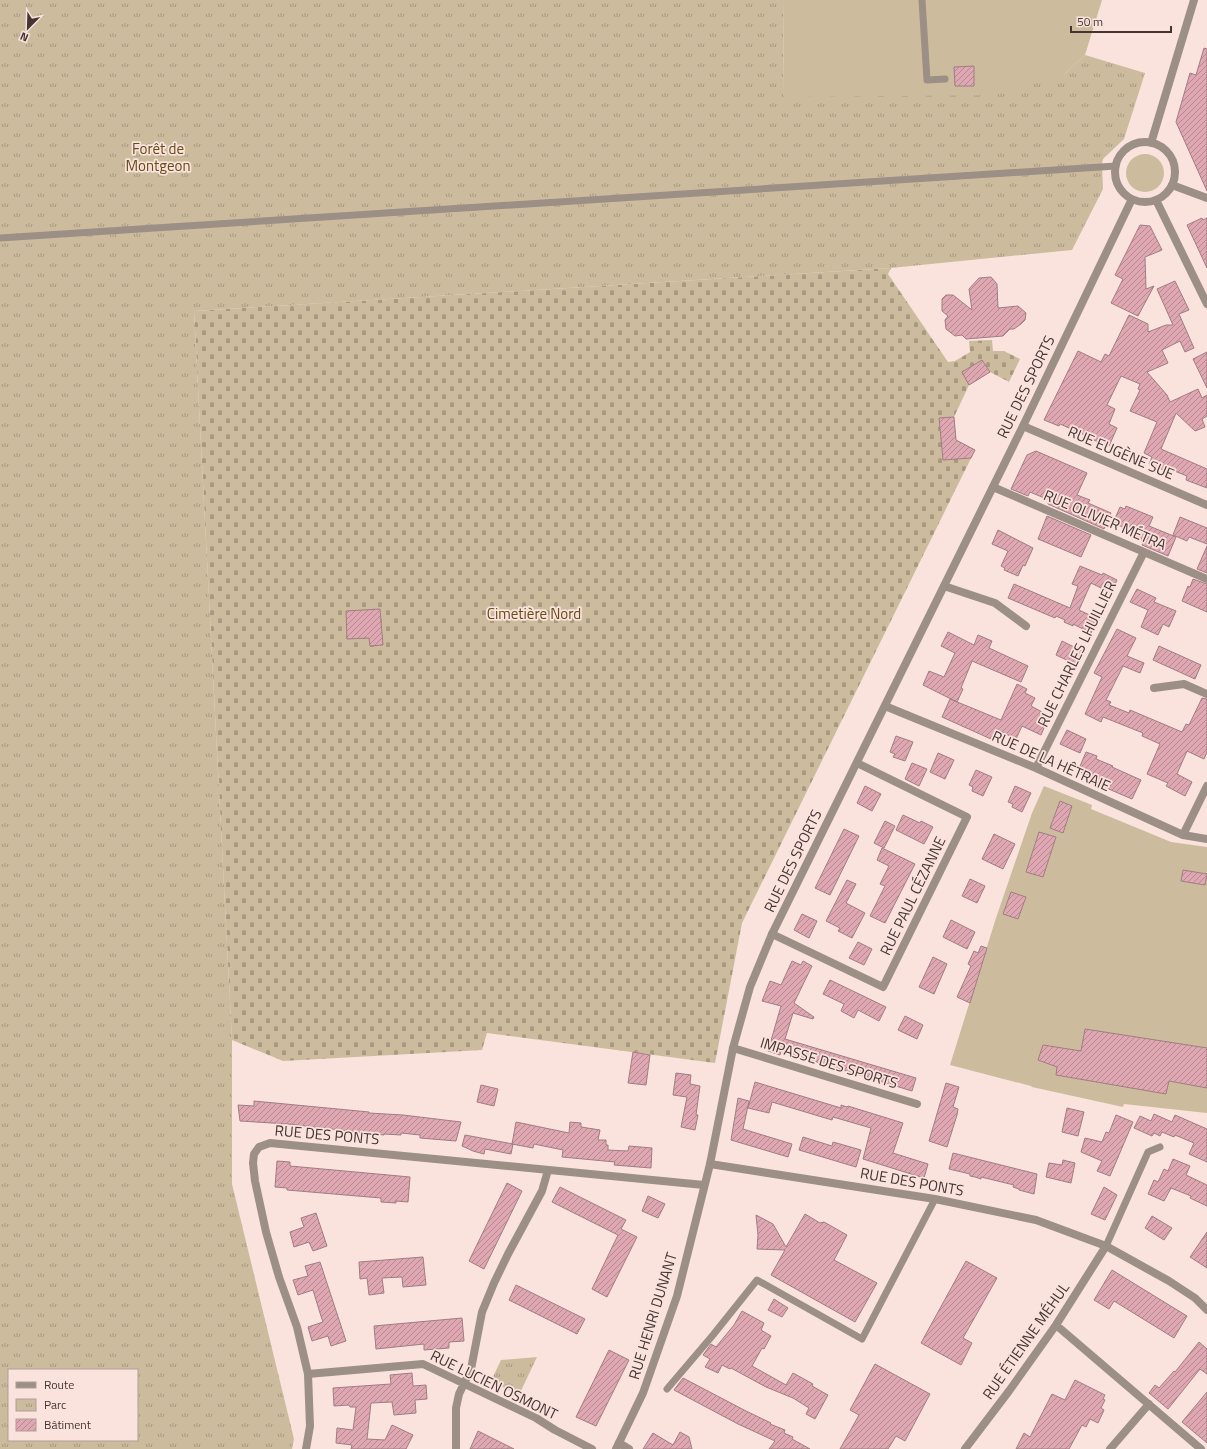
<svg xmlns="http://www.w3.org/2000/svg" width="1207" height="1449" font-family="'Titillium Web',sans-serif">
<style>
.cemetery{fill:url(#cemetery-stones)}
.park{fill:url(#park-tufts);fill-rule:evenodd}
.garden{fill:#ccbc9d}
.building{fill:url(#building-hatch);stroke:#a07d83}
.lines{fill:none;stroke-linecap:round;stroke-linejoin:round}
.service{stroke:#9c8f86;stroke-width:7}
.minor{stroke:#9c8f86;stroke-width:8}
.tertiary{stroke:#9c8f86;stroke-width:8}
.labels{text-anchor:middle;stroke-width:3.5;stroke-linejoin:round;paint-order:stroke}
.park-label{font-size:15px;fill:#654c16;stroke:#fae2dd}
.street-label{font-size:15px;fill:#443532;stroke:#fae2dd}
</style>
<defs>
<pattern id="cemetery-stones" width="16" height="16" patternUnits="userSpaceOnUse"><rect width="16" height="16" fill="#ccbc9d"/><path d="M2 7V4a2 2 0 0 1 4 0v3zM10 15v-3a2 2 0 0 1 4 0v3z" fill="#a79a81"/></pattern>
<pattern id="park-tufts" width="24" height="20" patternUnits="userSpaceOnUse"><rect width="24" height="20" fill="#ccbc9d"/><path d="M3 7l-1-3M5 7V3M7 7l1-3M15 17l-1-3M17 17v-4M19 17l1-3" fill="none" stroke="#a79a81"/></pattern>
<pattern id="building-hatch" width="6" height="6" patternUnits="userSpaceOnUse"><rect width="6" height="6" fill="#dea7b2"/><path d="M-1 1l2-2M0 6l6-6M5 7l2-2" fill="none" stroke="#b68991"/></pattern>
</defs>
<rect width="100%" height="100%" fill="#fae2dd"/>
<path class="cemetery" d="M891,268L888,274L948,362L955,361L970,352L969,341L992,340L993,351H1004L1020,359L1009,382L990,372L969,385L954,417L956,440L975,450L742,923L715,1063L487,1033L482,1050L283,1061L232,1040L194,311Z"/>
<path class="park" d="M0,0H783L784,97L1065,74L1085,55L1145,73L1124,139L1103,159L1102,164L1103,189L1072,250L891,268L194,311L232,1040V1184L294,1439L292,1449H0ZM9,1370H137V1440H9Z
M537,1357L519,1395L491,1381L501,1360Z"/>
<path class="garden" d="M783,0H1102L1085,55L1065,74L996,95L784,97Z
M1126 173a19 19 0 1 1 38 0a19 19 0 1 1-38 0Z
M1044,786L1092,805L1091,809L1171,842L1207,847V1113L1124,1104L1123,1107L1032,1087L1031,1086L950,1065L996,918L1032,813Z"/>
<path class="building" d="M1204,48L1207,49V191L1176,122L1190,73L1196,75Z
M974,66V86H955L954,67Z
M1202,218L1203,220L1207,218V268L1187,225Z
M1140,225L1150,226L1162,250L1145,257L1146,289L1154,286L1138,316L1111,303L1123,279L1115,275Z
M991,277L997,284L998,308L1018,306L1026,313L1025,320L1021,324L1014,329H1010L1003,336L966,339L962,335L955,336L946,329L945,320L948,316L942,311V299L946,295H953L972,310L969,289L979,278Z
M1175,281L1189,310L1179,314L1194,348L1185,352L1180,341L1162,350L1168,363L1147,372L1167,395L1170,402L1198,389L1202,398L1207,395V416L1202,419L1205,427L1195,431L1176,413L1161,449L1207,469V488L1186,480L1187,476L1167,468L1166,471L1149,464L1152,457L1144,453L1157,422L1130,411L1140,390L1138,389L1140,384L1121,376L1107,405L1115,409L1109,424L1117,428L1109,446L1086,437L1087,436L1060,424L1059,426L1044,420L1078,351L1101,362L1105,354L1109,356L1129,315L1148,324V332L1166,325H1173L1157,289Z
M1207,352V388L1193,359Z
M982,360L990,372L969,385L962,372Z
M954,417L956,440L975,450L971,458L943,460L939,418Z
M1036,451L1087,473L1077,495L1090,500L1088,503L1111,513L1104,529L1048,504L1049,500L1030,492L1028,496L1011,489L1027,455Z
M1126,506L1153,517L1149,526L1176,537L1168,556L1142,545L1144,541L1131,535L1133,531L1113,523L1120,507L1125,509Z
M1047,516L1091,535L1081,557L1038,539Z
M1180,517L1207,528V544L1189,537L1187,541L1173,535Z
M998,530L1033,548L1025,566L1023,565L1018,576L1004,570L1005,568L1001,566L1008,551L992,544Z
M1207,546V573L1197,569Z
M1080,566L1102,575L1103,573L1117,580L1111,593L1091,583L1079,610L1098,619L1091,633L1073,624V626L1064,622L1065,620L1056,616L1055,618L1008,598L1014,584L1070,608L1078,586L1072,584Z
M1193,579L1207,584V612L1182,601L1188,586L1190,587Z
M1137,589L1156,598L1154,602L1176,611L1169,627L1163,624L1158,635L1141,627L1148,610L1130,602Z
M380,609L383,645L370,646L369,638L347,639L346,611Z
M1117,629L1136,638L1127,656L1144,663L1140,673L1123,666L1106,700L1111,702L1109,705L1129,713L1130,710L1182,732L1186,724L1189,725L1202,698L1207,699V752L1204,759L1187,751L1177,774L1192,782L1185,796L1166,786L1168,783L1147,774L1160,744L1142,736L1143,733L1103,717L1101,722L1085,714L1102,677L1094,673Z
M948,632L974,645L978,635L992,641L989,648L1028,666L1021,682L972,661L961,688L963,689L957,702L923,685L929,671L944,677L955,653L941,646Z
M1062,641L1082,651L1075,664L1056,655Z
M1159,646L1201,665L1195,679L1153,660Z
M1017,684L1027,689L1025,693L1035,698L1031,706L1044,713L1042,718L1047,721L1041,735L1022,726L1016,739L996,729L991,739L942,717L950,699L1001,720Z
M1067,730L1086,739L1080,753L1060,744Z
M896,736L913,742L905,761L893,757L895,754L890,752Z
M1086,752L1097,756L1096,759L1113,766L1112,767L1141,780L1132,799L1090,781L1092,777L1078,771Z
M938,753L954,760L945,779L930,772Z
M912,763L927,769L919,786L905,779Z
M976,770L992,777L983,796L972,791L973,787L969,785Z
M865,786L881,794L872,811L857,803Z
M1015,786L1031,793L1022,812L1012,807L1013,804L1008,802Z
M1060,801L1072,806L1063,833L1050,828Z
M903,815L920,823L921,821L933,827L924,844L896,830Z
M885,821L895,826L884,848L874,843Z
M844,829L859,836L830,895L815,888Z
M1039,832L1056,837L1043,877L1026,872Z
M994,834L1015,844L1003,869L982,859Z
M882,848L915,864L885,923L870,916L885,886L880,884L889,866L877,860Z
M1183,870L1207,874L1205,885L1181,881Z
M970,879L985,886L977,903L962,896Z
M847,880L856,884L846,903L865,913L852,938L838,931L840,928L826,921Z
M1011,892L1026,897L1018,919L1003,914Z
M802,914L817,921L809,938L794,930Z
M951,920L975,932L967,949L943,937Z
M858,942L872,949L864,965L849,958Z
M981,946L987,948L970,1003L957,997L971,966L968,964L974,951L978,953Z
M933,957L947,964L934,994L919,987Z
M792,961L801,965L803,961L812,966L794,1003L814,1017L813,1019L793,1013L785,1039L916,1078L912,1091L781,1051L780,1055L768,1051L781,1006L762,1001L770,981L781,985Z
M830,980L886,1007L879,1021L858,1010L854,1018L841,1011L844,1004L823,994Z
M905,1016L923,1025L917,1039L898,1030Z
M1085,1029L1207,1048V1088L1169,1081L1166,1094L1056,1075L1057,1067L1038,1060L1043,1045L1081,1051Z
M633,1052L650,1055L646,1085L628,1083Z
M676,1073L691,1075L690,1084L700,1086L696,1115H698L695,1130L681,1127L687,1097L673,1095Z
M755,1082L841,1108V1105L847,1107L848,1106L903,1123L893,1153L928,1164L924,1178L863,1159L871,1128L833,1117L832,1120L772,1102L769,1113L748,1108Z
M946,1083L959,1087L953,1107L958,1109L957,1115L947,1147L929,1141Z
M481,1085L498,1089L494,1106L477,1102Z
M738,1098L749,1101L743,1129L792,1144L788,1157L731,1140Z
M254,1101L369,1112V1113L403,1115L461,1122L456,1141L420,1138V1135L401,1133V1135L384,1134V1135L288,1124L240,1121L238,1105L254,1106Z
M1067,1108L1084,1112L1078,1136L1062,1132Z
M1154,1114L1172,1122L1175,1115L1207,1129V1162L1189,1154L1194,1143L1175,1135L1174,1137L1162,1132L1160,1136L1154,1133L1152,1136L1134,1128L1140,1116L1151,1121Z
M1116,1115L1133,1122L1110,1176L1097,1171L1102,1161L1081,1152L1085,1138L1102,1142L1106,1132L1109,1133Z
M516,1122L569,1133L570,1122L581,1123V1127L600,1130L598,1140H606V1145H608V1150L628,1151L629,1146L652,1148L651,1168L614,1165L615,1162L562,1157L563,1150L534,1144L533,1148L512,1144Z
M465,1135L513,1144L511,1154L485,1149L484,1154L473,1151L462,1146Z
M803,1137L832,1146L833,1142L861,1150L856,1167L799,1150Z
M953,1153L1037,1174L1034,1194L1019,1190V1189L1013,1187L1014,1185L981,1177V1179L975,1177L970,1176V1174L949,1169Z
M1173,1159L1190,1166L1186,1175L1207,1185V1206L1190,1198L1191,1196L1171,1188L1164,1201L1148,1194L1154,1180L1158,1182L1164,1169L1168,1171Z
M1063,1160L1075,1163L1071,1183L1046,1177L1049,1163L1062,1165Z
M277,1161L290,1162V1166L410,1177L408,1202L396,1201V1203L381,1202V1198L287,1190V1188L275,1187Z
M507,1183L522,1191L484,1269L469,1261Z
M560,1187L626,1220L621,1229L637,1237L607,1297L592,1289L618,1235L552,1202Z
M1104,1187L1117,1195L1105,1220L1091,1214Z
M648,1196L665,1204L658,1218L642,1211Z
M316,1213L327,1246L313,1251L309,1242L294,1247L290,1232L304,1227L301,1218Z
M805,1214L820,1223L824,1222L847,1235L834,1260L877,1283L855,1322L771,1275L785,1250L757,1249L758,1235L756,1215L773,1224L786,1247Z
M1152,1216L1172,1228L1164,1240L1145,1228Z
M1207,1232V1268L1190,1257Z
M423,1257L426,1285L403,1287L402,1277L382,1278L384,1293L369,1295L367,1278L360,1279L359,1262Z
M966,1261L997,1278L963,1338L972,1343L961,1365L921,1343Z
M320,1262L346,1341L331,1346L328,1336L312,1341L308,1327L323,1322L320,1313L313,1290L298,1295L293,1280L308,1276L305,1266Z
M1112,1270L1187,1316L1174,1338L1114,1301L1109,1309L1094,1300Z
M516,1285L585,1319L577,1334L509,1300Z
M774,1299L788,1308L782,1317L768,1310Z
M742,1311L764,1323L761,1330L771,1336L764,1349L762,1348L752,1366L786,1385L793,1373L813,1384L812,1386L828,1395L815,1419L806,1414L809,1408L793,1398L766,1387L731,1368L730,1369L722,1365L718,1373L705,1367L710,1359L703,1355L711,1344L716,1347L734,1325Z
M462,1318L464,1341L449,1342V1348L424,1350V1344L376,1349L374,1326Z
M1199,1342L1207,1349V1374L1200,1369L1168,1409L1149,1393L1155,1385L1159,1388L1174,1371L1175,1372Z
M609,1350L629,1360L596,1426L576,1417Z
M875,1364L930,1394L905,1441L896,1436L888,1449H840L859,1415L850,1410Z
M412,1373L413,1386L426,1385L427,1399L415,1400L416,1413L394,1415L392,1402L371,1403L367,1439L385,1440L392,1425L413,1435L406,1449H351L352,1445L336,1443L337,1428L353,1430L356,1407H350L349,1405L334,1406L333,1388L391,1384L390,1375Z
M683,1378L746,1411L771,1423L770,1424L785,1430L784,1433L793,1437L792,1439L810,1449H769L775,1441L738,1424L674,1390Z
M1075,1380L1105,1395L1103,1399L1105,1400L1101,1408L1104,1410L1098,1423L1090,1419L1086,1427L1082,1425L1069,1449H1016L1024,1433L1030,1437L1052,1394L1065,1400Z
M1207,1392V1443L1182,1422Z
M478,1431L514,1449H470Z
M680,1432L689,1437L692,1449H643L653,1433L673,1445Z"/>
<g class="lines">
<path class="service" d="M922,0L927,80L945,79
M0,238L1116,166
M1106,1246L1148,1152L1160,1147
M667,1389L713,1335L757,1280L862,1339L935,1199"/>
<path class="minor" d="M1172,185L1207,198
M1156,200L1207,304
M1023,426L1207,505
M993,487L1207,579
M944,586L995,603L1026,626
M1154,688L1184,684L1207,694
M885,706L1036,768L1183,835L1207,839
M1036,768L1144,552
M1183,835L1207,786
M772,934L883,987L967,817L857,763
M733,1048L917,1104
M710,1164L935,1199L1036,1220L1106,1246L1169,1281L1195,1298L1207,1310
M1056,1325L1201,1449
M308,1374L423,1364L536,1418L555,1430L592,1449
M619,1443L629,1449
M306,1449L310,1426L308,1374L297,1327L279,1277L266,1232L255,1181L253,1163L254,1154L259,1147L270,1143L704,1185
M456,1449V1408L459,1394L471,1369L482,1312L494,1283L508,1254L542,1191L548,1170
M965,1449L1009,1391L1056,1325L1106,1246
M1110,1449L1149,1404"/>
<path class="tertiary" d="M1115 172a30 30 0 1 1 60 0a30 30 0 1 1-60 0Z
M1151,143L1194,0
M616,1449L643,1393L677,1296L710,1164L733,1048L750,987L772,934L1023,426L1132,199"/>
</g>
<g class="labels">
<g class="park-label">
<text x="158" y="154">Forêt de<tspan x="158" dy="17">Montgeon</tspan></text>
<text x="534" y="619">Cimetière Nord</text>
</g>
<g class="street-label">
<text transform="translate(1026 387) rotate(-64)" y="5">RUE DES SPORTS</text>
<text transform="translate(1121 453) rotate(23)" y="5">RUE EUGÈNE SUE</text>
<text transform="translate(1105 520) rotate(23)" y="5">RUE OLIVIER MÉTRA</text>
<text transform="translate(1077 654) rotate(-64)" y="5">RUE CHARLES LHUILLIER</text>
<text transform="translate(1051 761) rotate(24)" y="5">RUE DE LA HÊTRAIE</text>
<text transform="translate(793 861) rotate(-64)" y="5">RUE DES SPORTS</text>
<text transform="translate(913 896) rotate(-64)" y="5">RUE PAUL CÉZANNE</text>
<text transform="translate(829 1063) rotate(17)" y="5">IMPASSE DES SPORTS</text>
<text transform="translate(327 1135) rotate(5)" y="5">RUE DES PONTS</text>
<text transform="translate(912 1182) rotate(10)" y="5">RUE DES PONTS</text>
<text transform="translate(653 1316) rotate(-73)" y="5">RUE HENRI DUNANT</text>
<text transform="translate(1026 1341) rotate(-55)" y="5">RUE ÉTIENNE MÉHUL</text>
<text transform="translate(494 1385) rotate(26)" y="5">RUE LUCIEN OSMONT</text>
</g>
</g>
<rect x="8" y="1369" width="130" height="72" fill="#fae2dd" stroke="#b19d99"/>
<rect x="16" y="1382" width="20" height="6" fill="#9c8f86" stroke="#b19d99"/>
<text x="44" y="1389" font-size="12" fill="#443532">Route</text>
<rect x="16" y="1399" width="20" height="12" fill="url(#park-tufts)" stroke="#b19d99"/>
<text x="44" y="1409" font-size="12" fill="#443532">Parc</text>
<rect x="16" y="1419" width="20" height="12" fill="url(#building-hatch)" stroke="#b19d99"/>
<text x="44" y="1429" font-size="12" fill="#443532">Bâtiment</text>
<g transform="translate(28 28) rotate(203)" stroke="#fae2dd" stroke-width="3" paint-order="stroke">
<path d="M0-3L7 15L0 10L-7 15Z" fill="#443532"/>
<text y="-6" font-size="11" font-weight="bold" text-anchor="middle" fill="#443532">N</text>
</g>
<path d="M1071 26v6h100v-6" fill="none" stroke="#443532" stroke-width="2"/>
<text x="1077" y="26" font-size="12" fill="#443532" stroke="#fae2dd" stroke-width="3" paint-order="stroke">50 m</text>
</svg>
